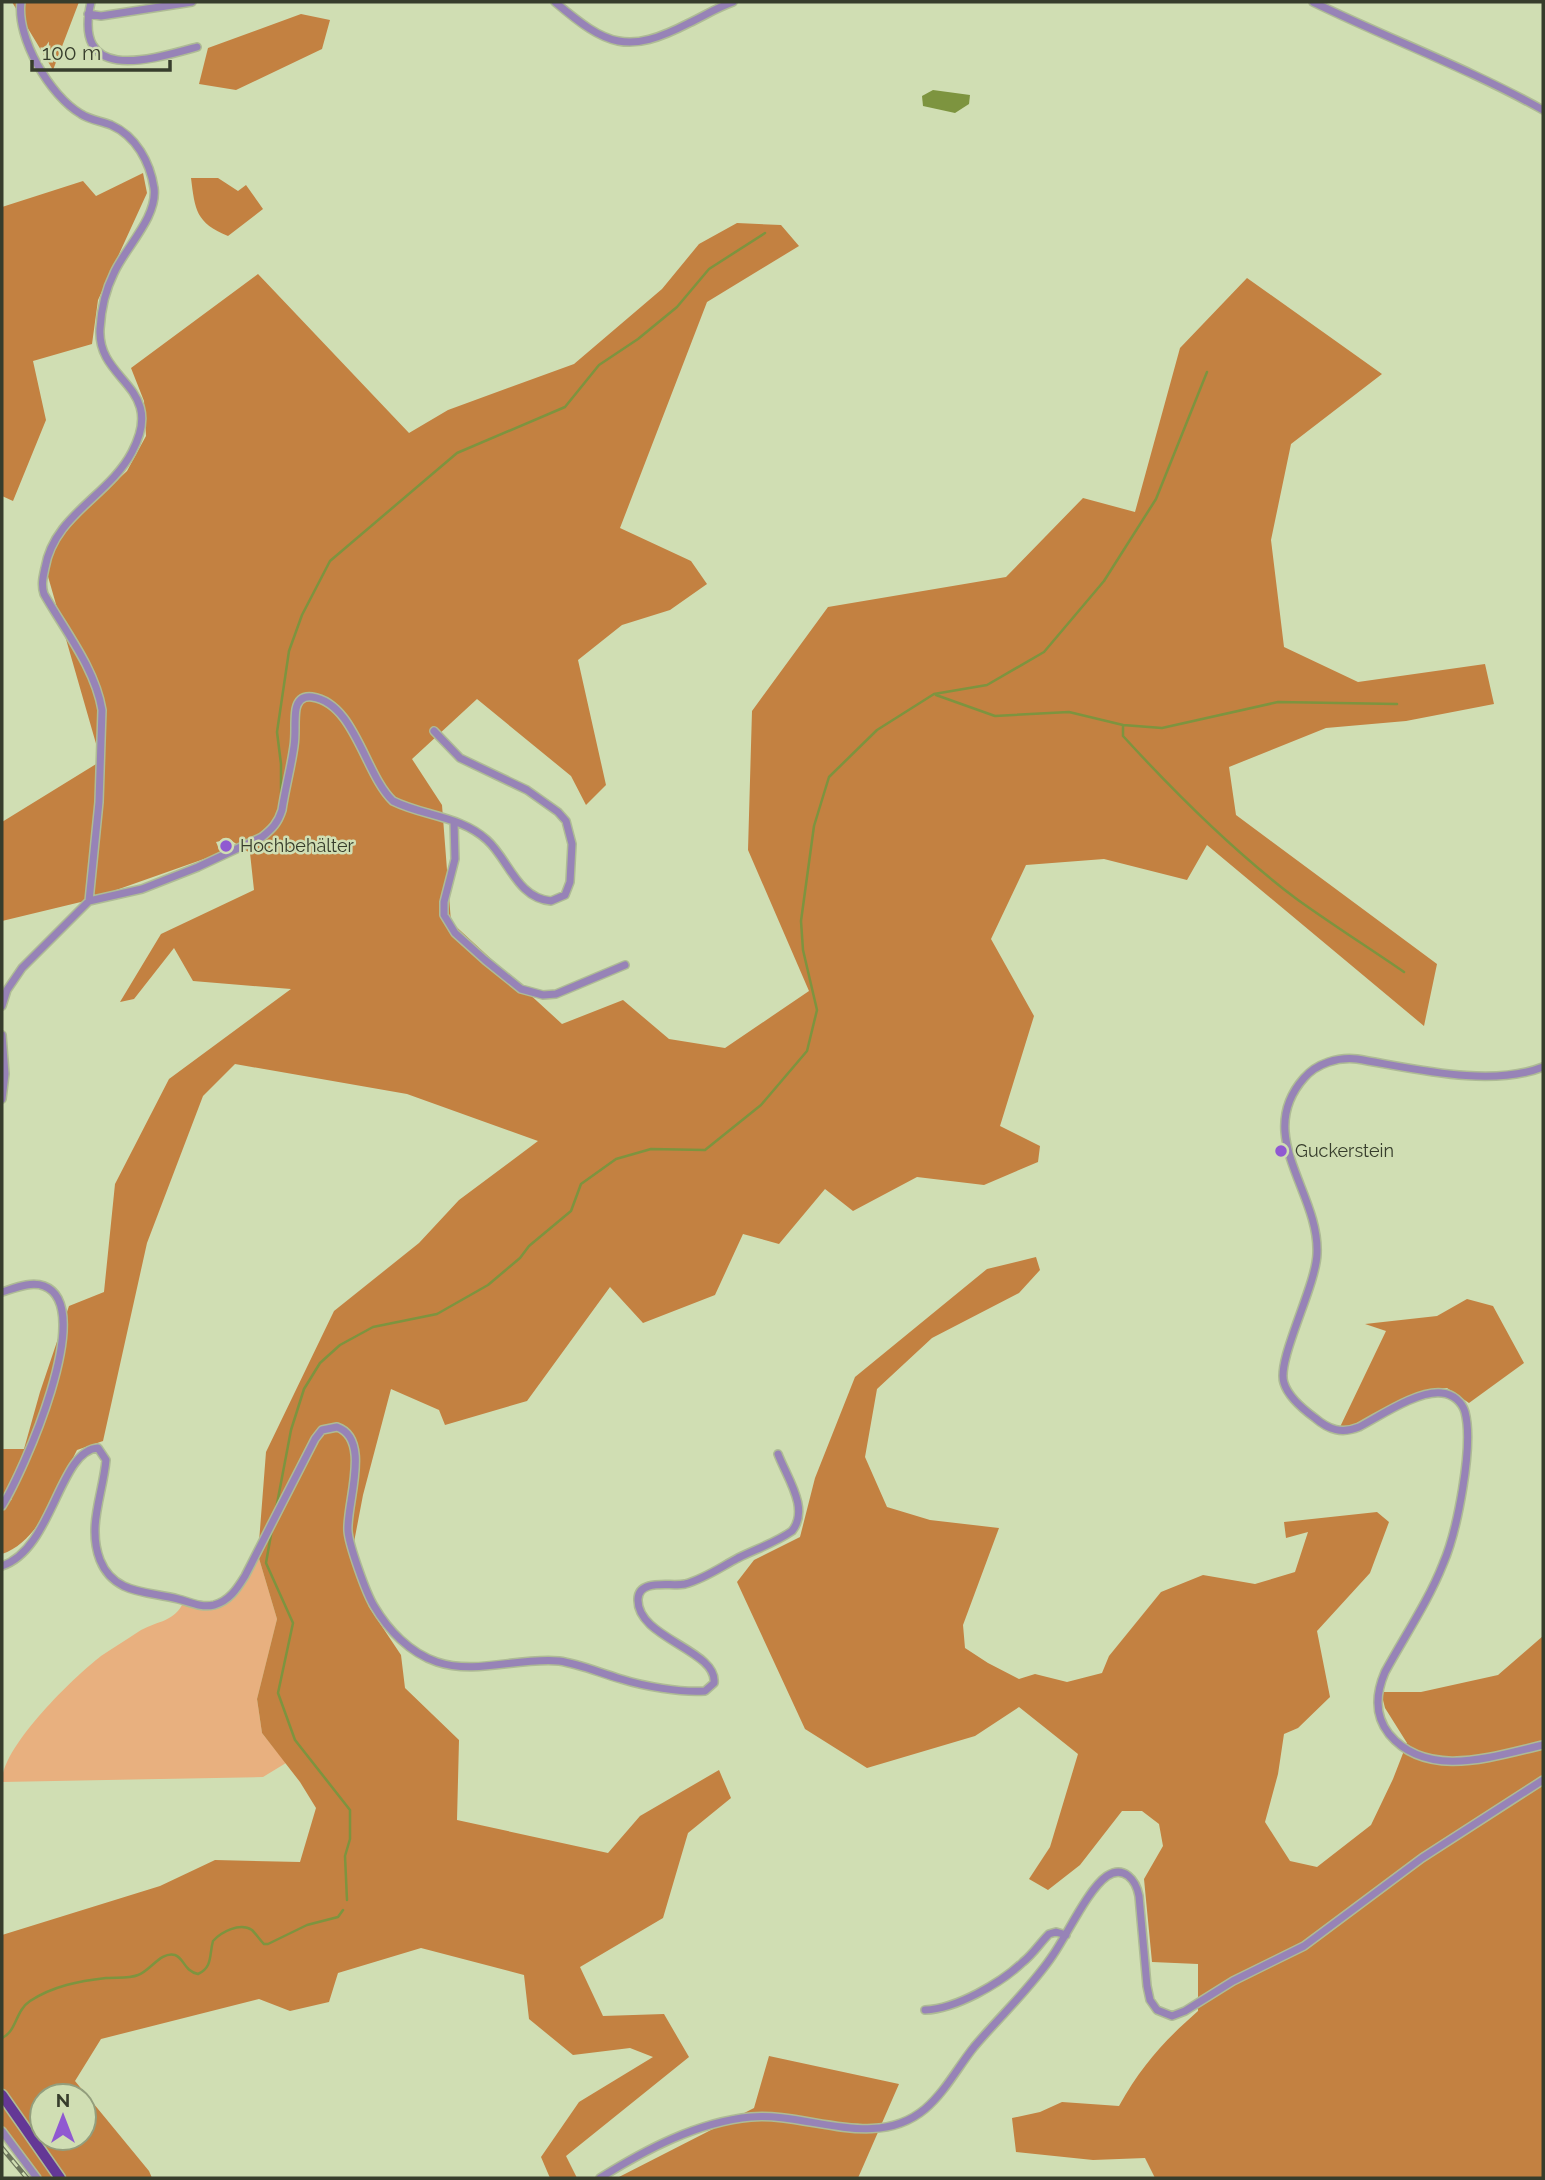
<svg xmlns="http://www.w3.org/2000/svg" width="1545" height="2180" font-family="Raleway,sans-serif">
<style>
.green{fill:#e8b07f}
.forest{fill:#c38141;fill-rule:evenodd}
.water{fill:#7d943f}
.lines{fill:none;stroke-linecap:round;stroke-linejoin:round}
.stream{stroke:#7d943f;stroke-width:2.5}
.minor-casing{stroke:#aebb95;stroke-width:10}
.primary-casing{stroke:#aebb95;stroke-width:13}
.minor{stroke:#9783b7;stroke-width:7}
.primary{stroke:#643896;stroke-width:10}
.rail-casing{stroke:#6d765c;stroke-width:5}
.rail{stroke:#d0deb3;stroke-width:2.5;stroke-dasharray:8;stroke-linecap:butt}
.poi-dot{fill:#9059d1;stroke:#d0deb3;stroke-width:2.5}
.labels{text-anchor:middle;stroke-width:5;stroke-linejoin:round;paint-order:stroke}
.poi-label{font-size:18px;fill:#373d2c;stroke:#d0deb3;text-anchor:start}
</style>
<rect width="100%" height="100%" fill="#d0deb3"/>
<path class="green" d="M258,1555L277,1619L257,1699L262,1733L286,1763L263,1777L2,1782C2,1746 73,1678 101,1656C113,1648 126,1640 138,1632C155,1621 172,1623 182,1605C235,1618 236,1595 258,1555Z"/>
<path class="forest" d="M12,2H79L53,70Z
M301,14L330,20L322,49L236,90L199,84L208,48Z
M143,173L147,193L98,300L92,344L33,361L46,420L13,501L2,496V207L83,181L96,196Z
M191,178H218L238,191L246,185L263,209L228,236C196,223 195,210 191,178Z
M737,223L781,225L799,246L707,302L620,528L691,561L707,584L670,610L622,625L578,660L606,785L586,805L571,776L477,699L412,759L442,805L451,922L562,1024L623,1000L669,1039L725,1048L809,991L748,850L752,711L828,607L1006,577L1083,498L1135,512L1180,348L1247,278L1382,374L1291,444L1271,540L1284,647L1358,682L1485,664L1494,704L1406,721L1326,728L1229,767L1236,815L1437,964L1424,1026L1207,845L1187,880L1104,859L1026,865L991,939L1034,1016L1000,1126L1040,1146L1038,1162L984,1185L917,1177L853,1211L825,1189L779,1244L743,1234L715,1295L643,1323L610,1287L527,1401L445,1425L439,1410L391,1389L363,1495L351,1558L369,1607L401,1655L405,1688L459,1740L457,1820L608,1853L640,1816L719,1770L731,1798L688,1833L663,1918L580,1967L603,2016L664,2014L689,2057L566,2156L577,2178H550L541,2157L579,2102L653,2057L630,2048L573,2055L529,2019L524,1975L421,1948L338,1973L329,2002L290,2011L259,1999L101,2039L75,2081L149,2171L152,2178H41L2,2125V1935L160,1886L215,1860L300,1862L316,1808L300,1782L262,1733L257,1699L277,1619L258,1555L266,1452L334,1311L419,1243L459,1200L538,1141L407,1094L235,1064L203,1096L147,1243L103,1441L77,1450C60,1483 40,1542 2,1554V1509L12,1499L2,1494V1449H24L40,1392L69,1306L104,1292L115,1184L169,1079L291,989L193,981L174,948L134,999L120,1002L161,934L254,890L250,853L229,839L216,842L221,853L85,901L2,921V822L101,761L47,573L58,536L127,471L146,436L144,401L131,368L258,274L409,433L448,410L574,364L662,289L699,244ZM42,2096H84V2138H42Z
M1036,1257L1040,1270L1019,1293L932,1338L877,1389L865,1457L887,1507L930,1520L999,1528L963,1625L965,1648L988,1663L1019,1679L1035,1674L1067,1682L1102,1673L1109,1656L1161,1592L1203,1575L1255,1584L1295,1572L1308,1532L1286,1538L1284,1522L1377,1512L1389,1522L1370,1573L1317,1631L1330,1697L1298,1728L1284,1734L1278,1774L1265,1822L1290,1861L1317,1867L1371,1825L1393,1779L1407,1743L1385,1708L1381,1692H1421L1498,1675L1543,1636V2178H1155L1145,2158L1093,2160L1016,2152L1012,2118L1040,2112L1062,2102L1119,2106C1142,2065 1164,2041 1198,2011V1964L1152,1962L1144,1879L1163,1846L1159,1824L1142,1811H1122L1080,1865L1048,1890L1029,1879L1050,1847L1078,1754L1019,1707L975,1736L867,1768L805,1729L737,1582L754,1560L800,1537L815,1478L855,1377L987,1269Z
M1467,1299L1493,1306L1524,1363L1469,1403L1447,1388C1439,1389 1428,1389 1420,1392C1394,1401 1368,1427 1340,1427L1386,1331L1365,1324L1437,1316Z
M769,2056L899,2084L858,2178H617L754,2108Z"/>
<path class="water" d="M933,90L970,95L969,104L955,113L923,106L922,96Z"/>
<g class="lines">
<path class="stream" d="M936,695L995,716L1069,712L1123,725L1162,728L1278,702L1397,704
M1123,725V736C1177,795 1234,852 1298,900C1333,925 1369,948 1404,972
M281,792V764L277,732L289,651L302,615L330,561L457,453L565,407L599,365L638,339L677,307L709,269L765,233
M276,1509L291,1430L304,1389L320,1363L340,1345L373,1327L437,1314L488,1285L520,1258L529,1246L571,1211L581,1184L616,1159L651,1149L705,1150L761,1105L807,1051L817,1010L803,950L801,921L814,826L829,777L877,730L934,694L987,685L1044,652L1104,581L1156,499L1207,372
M272,1529L266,1563L293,1623L278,1693L295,1740L350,1810V1839L345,1856L347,1900
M2,2038C17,2031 15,2011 30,2001C53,1986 79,1981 106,1978C116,1977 129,1979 138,1975C150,1971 161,1951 175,1955C184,1958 184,1971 198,1974C213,1967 209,1955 213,1941C221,1932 240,1922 252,1930C256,1934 260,1940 264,1944H268L307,1925L338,1917L343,1910"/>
<g class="minor-casing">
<path id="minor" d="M91,2C72,84 150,60 197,47
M555,2C607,46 627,55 689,23C704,16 718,7 733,2
M1313,2C1389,39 1470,69 1543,110
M88,14L101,16L192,2
M454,822L455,859L444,902V915L455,933L485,960L521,989L543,995L556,994L625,965
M89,901L142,889L198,867L262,837C272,829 278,823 282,810C285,789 291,768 294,746C296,734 294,721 296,709C298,700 303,696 312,697C355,703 365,775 393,801C423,816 461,816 487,840C509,860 517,898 551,901L565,895L570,882L572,844L566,821L558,812L527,790L460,758L434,731
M2,1006L7,990L22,968L89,901L99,802L102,710C95,668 65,631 44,594C41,585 43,577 45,568C54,515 109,496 132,452C167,386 97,382 100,329C101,311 106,289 114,273C125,248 158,217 154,188C150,162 136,136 111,125C101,121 90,120 81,114C50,96 16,38 21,2
M2,1035L5,1074L2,1099
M1543,1067C1490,1088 1412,1068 1357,1059C1338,1057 1317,1063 1304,1078C1253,1136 1320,1192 1317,1254C1316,1286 1276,1361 1284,1383C1288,1396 1304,1410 1315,1418C1329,1430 1342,1434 1359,1427C1380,1416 1418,1390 1442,1393C1453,1394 1462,1402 1465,1412C1474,1446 1457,1532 1443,1564C1428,1602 1404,1637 1385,1672C1376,1693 1374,1715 1389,1734C1427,1780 1494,1756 1543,1745
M2,1292C15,1288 31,1281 44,1286C98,1306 22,1474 2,1506
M2,1566C53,1549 59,1450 98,1448L106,1460C103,1494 87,1526 100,1560C114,1595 148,1591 178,1599C190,1602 201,1608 214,1605C229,1601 237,1589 245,1576L315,1439L322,1430L337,1427C372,1439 346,1504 348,1531C349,1545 366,1593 374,1606C388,1630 410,1653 437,1662C476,1675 519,1657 559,1661C580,1664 600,1673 621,1679C643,1686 682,1693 705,1691L714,1683C718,1650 636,1638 638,1599C639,1578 671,1587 685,1584C704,1579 721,1567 738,1558C756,1549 775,1543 792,1531C810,1509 787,1478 778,1454
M925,2010C956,2009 1001,1983 1023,1962C1033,1954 1040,1943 1049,1934L1056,1932L1066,1935
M2,2131L37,2178
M600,2178C645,2150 697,2122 751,2117C808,2112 875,2151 925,2109C945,2092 958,2067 974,2047C1000,2016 1031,1988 1053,1955C1067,1935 1088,1889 1107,1876C1124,1865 1136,1880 1139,1896L1147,1986L1150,2000L1157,2010L1172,2016L1185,2011L1233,1981L1304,1946L1422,1858L1543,1780"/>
</g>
<g class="primary-casing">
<path id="primary" d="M2,2095L60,2178"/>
</g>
<use href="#minor" class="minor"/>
<use href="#primary" class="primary"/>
<g class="rail-casing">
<path id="rail" d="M2,2148L27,2178"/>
</g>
<use href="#rail" class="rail"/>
</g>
<g class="poi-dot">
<circle cx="226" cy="846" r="7"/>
<circle cx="1281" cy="1151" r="7"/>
</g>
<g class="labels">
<g class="poi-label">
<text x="240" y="852">Hochbehälter</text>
<text x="1295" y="1157">Guckerstein</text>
</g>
</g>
<rect width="1545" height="2180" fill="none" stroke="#373d2c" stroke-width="7"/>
<g transform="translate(63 2117)"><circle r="33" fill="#d0deb3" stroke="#939e7d" stroke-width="2"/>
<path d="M0-5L12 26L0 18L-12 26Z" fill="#9059d1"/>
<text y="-10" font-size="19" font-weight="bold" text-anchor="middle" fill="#373d2c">N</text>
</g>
<path d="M32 60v10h138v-10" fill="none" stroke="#373d2c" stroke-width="3.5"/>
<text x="42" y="60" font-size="21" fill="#373d2c" stroke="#d0deb3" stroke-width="5" paint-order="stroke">100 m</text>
</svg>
